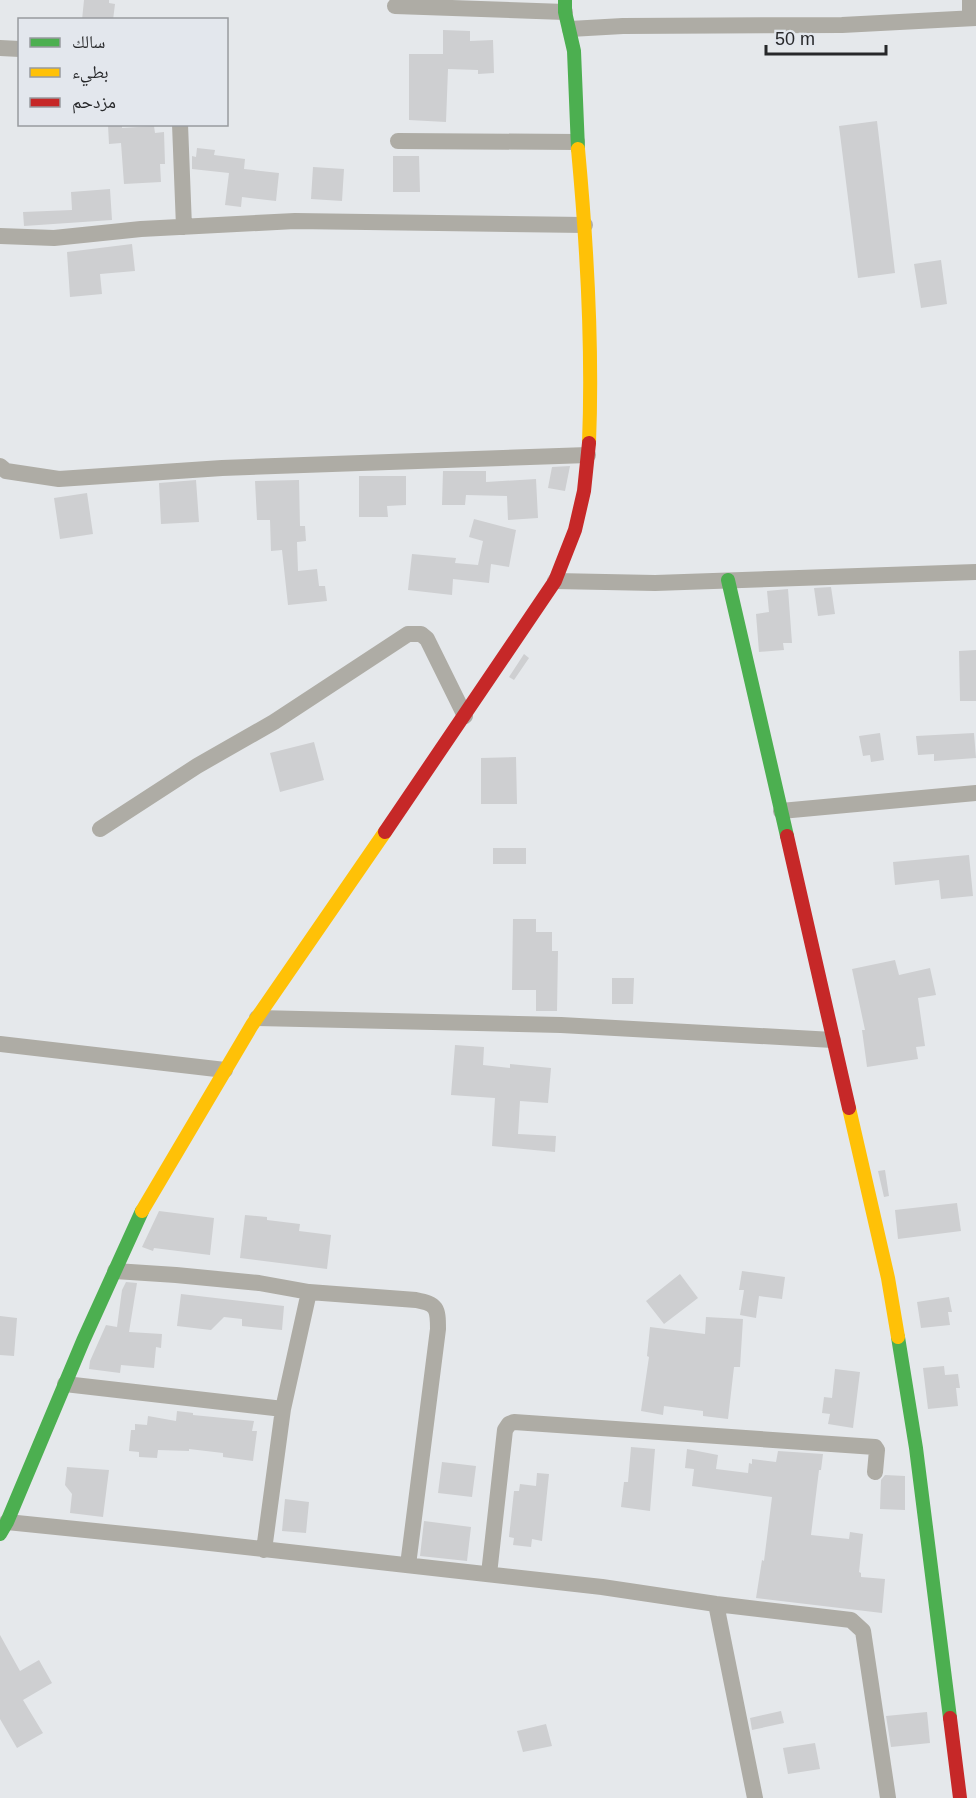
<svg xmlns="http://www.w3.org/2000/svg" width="976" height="1798" font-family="Helvetica,'Noto Naskh Arabic',sans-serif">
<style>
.building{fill:#cecfd1}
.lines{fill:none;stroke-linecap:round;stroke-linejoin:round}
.street{stroke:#aeaca5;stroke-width:16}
.fast{stroke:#4caf50;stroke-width:14}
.slow{stroke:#ffc107;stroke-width:14}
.jam{stroke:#c62828;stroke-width:14}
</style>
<rect width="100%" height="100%" fill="#e5e8eb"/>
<path class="building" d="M84,0H109V3L115,4L113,20H82Z
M443,30L470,31V41L493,40L494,73L478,74V70L448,69L446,122L409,120V54H443Z
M877,121L895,273L858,278L839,126Z
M108,125H122V128L154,126L155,133L164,132L165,164H160L161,182L124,184L121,143L109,144Z
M197,148L215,150L214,155L245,159L244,169L279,173L276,201L242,197L241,207L225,205L229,173L192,169V156L196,157Z
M393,156H419L420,192H393Z
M313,167L344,169L342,201L311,199Z
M110,189L112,220L24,226L23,212L72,210L71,192Z
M132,244L135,271L100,274L102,294L70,297L67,252Z
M941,260L947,304L921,308L914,264Z
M570,466L565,491L548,488L552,467Z
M443,471H486V482L536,479L538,518L508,520L507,496L466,495L465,505H442Z
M359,476H406V505L387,506L388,517H359Z
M196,480L199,522L161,524L159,483Z
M299,480L300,526H305L306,541L297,542L298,571L317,569L319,586H325L327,601L288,605L282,550L271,551L270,520H257L255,481Z
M87,493L93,534L60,539L54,498Z
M474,519L516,530L509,567L491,564L489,583L453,579L452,595L408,590L412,554L456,558L455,563L478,565L483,541L469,537Z
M831,587L835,614L818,616L814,588Z
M788,589L792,643H783L784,650L759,652L756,614L769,612L767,591Z
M976,650V701H960L959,651Z
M524,654L529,658L514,680L509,677Z
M880,733L884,760L871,762L870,755L863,756L859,736Z
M974,733L976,758L934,761V754L918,755L916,736Z
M314,742L324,780L280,792L270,753Z
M516,757L517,804H481V758Z
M493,848H526V864H493Z
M969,855L973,896L941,899L939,880L895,885L893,862Z
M513,919H536V932H552V951H558L557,1011H536V990H512Z
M895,960L899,975L930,968L936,995L918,998L925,1046L916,1047L918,1059L867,1067L862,1030H865L852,969Z
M612,978H634L633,1004H612Z
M455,1045L484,1047L483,1065L510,1068V1064L551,1068L548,1103L520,1101L518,1134L556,1136L555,1152L492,1146L495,1098L451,1095Z
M885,1170L889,1196L884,1197L878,1171Z
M957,1203L961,1231L898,1239L895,1210Z
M159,1211L214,1218L210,1255L154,1248L153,1251L142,1247Z
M245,1215L267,1217V1220L300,1224L299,1231L331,1235L327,1269L240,1258Z
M742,1271L785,1277L782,1299L759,1296L756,1318L740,1315L744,1290H739Z
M680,1274L698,1298L664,1324L646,1301Z
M126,1282L137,1283L129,1332L162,1334L161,1348L156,1347L154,1368L121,1365L120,1373L89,1369L90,1361L106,1325L117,1327L122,1290Z
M181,1294L284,1306L282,1330L242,1326V1319L224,1317L211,1330L177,1326Z
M949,1297L952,1312H948L950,1325L921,1328L917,1302Z
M0,1316L17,1318L14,1356L0,1355Z
M706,1317L743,1319L740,1367H734L728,1419L703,1416V1411L664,1406L663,1415L641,1411L649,1357L647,1356L650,1327L705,1334Z
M944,1366L945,1375L958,1374L960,1388H956L958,1406L928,1409L923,1368Z
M835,1369L860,1372L853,1428L828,1424L830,1414L822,1413L824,1397L832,1398Z
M177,1411L193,1413V1415L254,1421L252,1431H257L253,1461L223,1457V1453L189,1449V1451L158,1450L157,1458L139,1457V1452L129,1451L131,1430H135V1424L147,1425L148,1416L176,1421Z
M631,1447L655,1449L650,1511L621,1507L624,1482H628Z
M687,1449L718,1455L716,1469L748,1473L749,1463L752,1464V1459L776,1462L778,1451L823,1454L821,1470H819L811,1535L849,1539L850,1532L863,1534L859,1572L861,1573V1577L885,1579L882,1613L756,1598L762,1560L764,1561L772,1497L692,1486L694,1469L685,1468Z
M442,1462L476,1466L472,1497L438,1493Z
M67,1467L109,1470L103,1517L70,1513L72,1494L65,1485Z
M537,1473L549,1474L542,1541L532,1539L531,1547L513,1545L514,1538L509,1537L514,1491H519L520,1484L536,1486Z
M885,1475L905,1476V1510L880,1509L881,1480Z
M285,1499L309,1502L306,1533L282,1531Z
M424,1521L471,1527L467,1561L420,1556Z
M0,1635L20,1671L39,1660L52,1683L23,1700L43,1733L17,1748L0,1719Z
M781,1711L784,1723L752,1730L750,1718Z
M927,1712L930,1743L891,1747L886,1716Z
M546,1724L552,1746L523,1752L517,1731Z
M815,1743L820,1769L788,1774L783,1748Z"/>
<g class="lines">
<path class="street" d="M395,6L565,12
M970,18V0
M570,29L623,26L842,25L976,18
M0,48L20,49
M180,124L184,227
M398,141L577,142
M0,236L54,238L141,229L295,221L585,225
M0,466L6,471L59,479L222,468L588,455
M555,581L655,583L976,572
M781,811L976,793
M100,829L197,766L274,722L408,634H421L427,639L465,716
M257,1018L561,1025L833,1040
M0,1044L225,1070
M115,1271L176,1275L259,1283L309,1292L416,1300C437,1304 438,1308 438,1329L408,1565
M65,1384L283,1409
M7,1522L174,1539L602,1587L716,1604L851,1620L863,1631L888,1798
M264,1550L283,1409L309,1292
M489,1574L505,1430L509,1424L514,1422L875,1447L877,1450L875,1472
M716,1604L755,1798"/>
<path class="fast" d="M565,0V12L574,51L578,149
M728,580L787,836
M898,1337L916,1448L950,1718
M0,1534L7,1522L83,1341L142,1211"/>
<path class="slow" d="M578,149C587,246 593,345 589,443
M849,1108L888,1278L898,1337
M142,1211L252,1025L385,832"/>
<path class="jam" d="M385,832L555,581L575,530L584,491L589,443
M787,836L849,1108
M950,1718L960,1798"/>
</g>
<rect x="18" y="18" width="210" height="108" fill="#e3e7ed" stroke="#989b9f" stroke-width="1.5"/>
<rect x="30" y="38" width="30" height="9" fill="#4caf50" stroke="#989b9f" stroke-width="1.5"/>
<text x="72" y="48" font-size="18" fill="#27282a">سالك</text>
<rect x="30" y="68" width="30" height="9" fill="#ffc107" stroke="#989b9f" stroke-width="1.5"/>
<text x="72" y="78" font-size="18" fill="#27282a">بطيء</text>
<rect x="30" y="98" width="30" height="9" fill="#c62828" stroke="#989b9f" stroke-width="1.5"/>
<text x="72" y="108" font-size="18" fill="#27282a">مزدحم</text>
<path d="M766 45v9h120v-9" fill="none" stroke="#27282a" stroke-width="3"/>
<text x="775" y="45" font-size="18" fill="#27282a" stroke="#e3e7ed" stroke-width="4.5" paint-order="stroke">50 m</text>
</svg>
